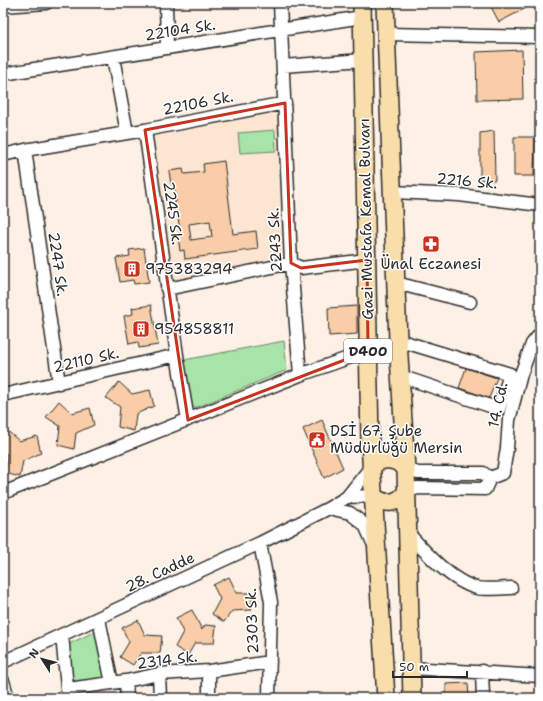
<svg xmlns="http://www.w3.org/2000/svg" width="543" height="701" font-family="'Shantell Sans',sans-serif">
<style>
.built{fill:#fce6d2}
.green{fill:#a8e3a8;stroke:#6a876a}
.building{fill:#f8cda7;stroke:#2b2b2b;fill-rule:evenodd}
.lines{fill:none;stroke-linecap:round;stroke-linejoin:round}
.minor-casing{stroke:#2b2b2b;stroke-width:15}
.highway-casing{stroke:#2b2b2b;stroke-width:20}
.minor{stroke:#fff;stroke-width:12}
.highway{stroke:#f9deab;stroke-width:17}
.marked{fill:none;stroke:#c8321e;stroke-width:3;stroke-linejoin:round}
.labels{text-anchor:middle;stroke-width:3;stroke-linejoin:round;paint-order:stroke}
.shield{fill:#fff;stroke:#6b6b6b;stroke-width:1}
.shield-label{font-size:14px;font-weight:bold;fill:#2b2b2b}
.street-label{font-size:15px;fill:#2b2b2b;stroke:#fff}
.poi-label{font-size:15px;fill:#2b2b2b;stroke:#fff;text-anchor:start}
</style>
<rect width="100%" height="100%" fill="#fdf0e5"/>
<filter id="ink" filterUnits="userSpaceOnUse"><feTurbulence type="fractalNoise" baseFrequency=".025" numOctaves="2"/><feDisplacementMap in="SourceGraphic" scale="8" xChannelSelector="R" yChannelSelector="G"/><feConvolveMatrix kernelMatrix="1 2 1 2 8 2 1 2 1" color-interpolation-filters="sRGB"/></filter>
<g filter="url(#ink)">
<path class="built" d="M274,111L280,119L286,257L178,283L170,279L150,139L155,133Z"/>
<path class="green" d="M275,130L276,151L240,153L238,133Z
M284,341L287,370L195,408L190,404L184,360Z
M96,631L105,675L103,678L78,682L74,680L71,676L67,645Z"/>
<path class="building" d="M489,3H536L499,22Z
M522,50L523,99L477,100L476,52Z
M494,131L495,180H480V133Z
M514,137H535L534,176H514Z
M224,161L233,234L256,231L258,249L185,259L184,250L180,251L178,236L180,235L178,215L175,216L173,202H176L174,184H171L169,171L183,169L184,174L204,172L203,164ZM210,221L212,237L191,240L189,224Z
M144,248L149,282L134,284L133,280L120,282L116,258L130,256L129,250Z
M151,305L158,345L139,348L138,342L129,344L124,316L133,314L132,308Z
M357,306V334L329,336L328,308Z
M466,368L497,378L489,398L459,388Z
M119,382L132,394L150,390L154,406L136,414L134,431L118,427L120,407L106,398Z
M59,401L72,413L90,408L94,425L76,433L74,449L58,445L60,426L46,417Z
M322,420L343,468L324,478L303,429Z
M3,427L19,441L37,436L41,453L23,461L20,477L5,473L7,454L3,451Z
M229,577L237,593H253L251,610L232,611L224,622L212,614L220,599L213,585Z
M192,610L202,630L205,625L216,626L214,643H195L188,655L175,647L183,632L176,618Z
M138,620L145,635L162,636L160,653H141L133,665L120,657L129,642L122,628Z
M468,683L469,698H446V684Z"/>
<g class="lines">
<g class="minor-casing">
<path id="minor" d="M166,3L167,48
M280,3L291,263L300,375
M3,6L46,3
M386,34L540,37
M113,57L127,133
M283,66L363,60
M3,74L362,17
M145,130L177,355L188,420
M25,150L59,383
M3,155L25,150L145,130L285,103
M392,192L459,195L540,205
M396,283L470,302
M167,289L291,263L301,268L367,260
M398,340L510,374L499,409L400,376
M3,395L177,355
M406,469L418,473H483L490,478
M406,492L417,488L485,489L490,478L503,473L507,448L509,420L521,374L532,344L540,334
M3,493L300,375L368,351
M347,497L373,496
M329,508L350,513L365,525L373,543
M408,533C425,552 452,582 477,588C487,590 501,588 511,588
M260,543L271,602L269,698
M99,619L112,683
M62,635L68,698
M3,662L260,543L329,508L347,497L371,467
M411,668L540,676
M209,671V698
M482,671L483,698
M159,674L160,698
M3,681L8,698
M126,681L127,698
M68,689L126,681L159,674L209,671L270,662"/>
</g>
<g class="highway-casing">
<path id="highway" d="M362,3L370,443L386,698
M385,3L398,340L406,469L412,698
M371,467C381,457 396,457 406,469
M373,496C383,505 398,505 406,492"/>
</g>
<use href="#minor" class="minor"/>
<use href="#highway" class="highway"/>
</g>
</g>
<path class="marked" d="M285,103L291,263L301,268L367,260L368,351L188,420L145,130Z"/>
<defs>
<g id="pharmacy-square" transform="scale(0.9)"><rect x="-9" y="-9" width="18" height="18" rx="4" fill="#c8321e" stroke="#fff"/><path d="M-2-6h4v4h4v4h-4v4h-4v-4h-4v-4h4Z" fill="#fff"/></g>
<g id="building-square" transform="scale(0.9)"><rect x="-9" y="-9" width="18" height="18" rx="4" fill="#c8321e" stroke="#fff"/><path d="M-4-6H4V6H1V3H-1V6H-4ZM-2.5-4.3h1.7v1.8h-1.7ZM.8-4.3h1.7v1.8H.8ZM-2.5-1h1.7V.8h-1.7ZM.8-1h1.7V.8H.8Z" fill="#fff"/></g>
<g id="civic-square" transform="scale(0.9)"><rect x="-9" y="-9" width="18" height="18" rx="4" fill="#c8321e" stroke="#fff"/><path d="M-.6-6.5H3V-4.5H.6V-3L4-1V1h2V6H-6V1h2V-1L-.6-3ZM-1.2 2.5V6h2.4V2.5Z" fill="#fff"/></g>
</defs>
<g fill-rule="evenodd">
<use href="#pharmacy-square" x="431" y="244"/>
<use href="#building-square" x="132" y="269"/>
<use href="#building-square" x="141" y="329"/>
<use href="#civic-square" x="317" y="440"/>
</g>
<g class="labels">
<rect class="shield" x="344" y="339" width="48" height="24" rx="3"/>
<g class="shield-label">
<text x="368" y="356">D400</text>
</g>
<g class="street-label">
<text transform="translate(180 30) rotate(-9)" y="5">22104 Sk.</text>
<text transform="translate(198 103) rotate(-11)" y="5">22106 Sk.</text>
<text transform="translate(467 181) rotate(5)" y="5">2216 Sk.</text>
<text transform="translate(173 213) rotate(82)" y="5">2245 Sk.</text>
<text transform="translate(366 219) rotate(-91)" y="5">Gazi Mustafa Kemal Bulvarı</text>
<text transform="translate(275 240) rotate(-93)" y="5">2243 Sk.</text>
<text transform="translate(58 264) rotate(82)" y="5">2247 Sk.</text>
<text transform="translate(86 360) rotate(-13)" y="5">22110 Sk.</text>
<text transform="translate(498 405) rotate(-78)" y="5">14. Cd.</text>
<text transform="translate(160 572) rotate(-25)" y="5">28. Cadde</text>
<text transform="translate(252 621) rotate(-92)" y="5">2303 Sk.</text>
<text transform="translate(167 660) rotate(-7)" y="5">2314 Sk.</text>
</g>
<g class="poi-label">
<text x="431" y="269" text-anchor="middle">Ünal Eczanesi</text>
<text x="145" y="274">975383294</text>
<text x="154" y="334">954858811</text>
<text x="330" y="436">DSİ 67. Şube<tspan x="330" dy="17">Müdürlüğü Mersin</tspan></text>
</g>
</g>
<rect width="543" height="701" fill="none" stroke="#fff" stroke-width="16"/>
<rect x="8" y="8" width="527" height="685" fill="none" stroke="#2b2b2b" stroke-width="1.5" filter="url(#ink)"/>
<g transform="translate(42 659) rotate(306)" stroke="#ffffff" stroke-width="3" paint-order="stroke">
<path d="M0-3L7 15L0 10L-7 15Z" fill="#2b2b2b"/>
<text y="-6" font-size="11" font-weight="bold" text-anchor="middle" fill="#2b2b2b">N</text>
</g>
<path d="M393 671v6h74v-6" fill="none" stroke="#2b2b2b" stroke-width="2"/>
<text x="399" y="671" font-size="12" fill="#2b2b2b" stroke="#ffffff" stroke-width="3" paint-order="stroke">50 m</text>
</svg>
